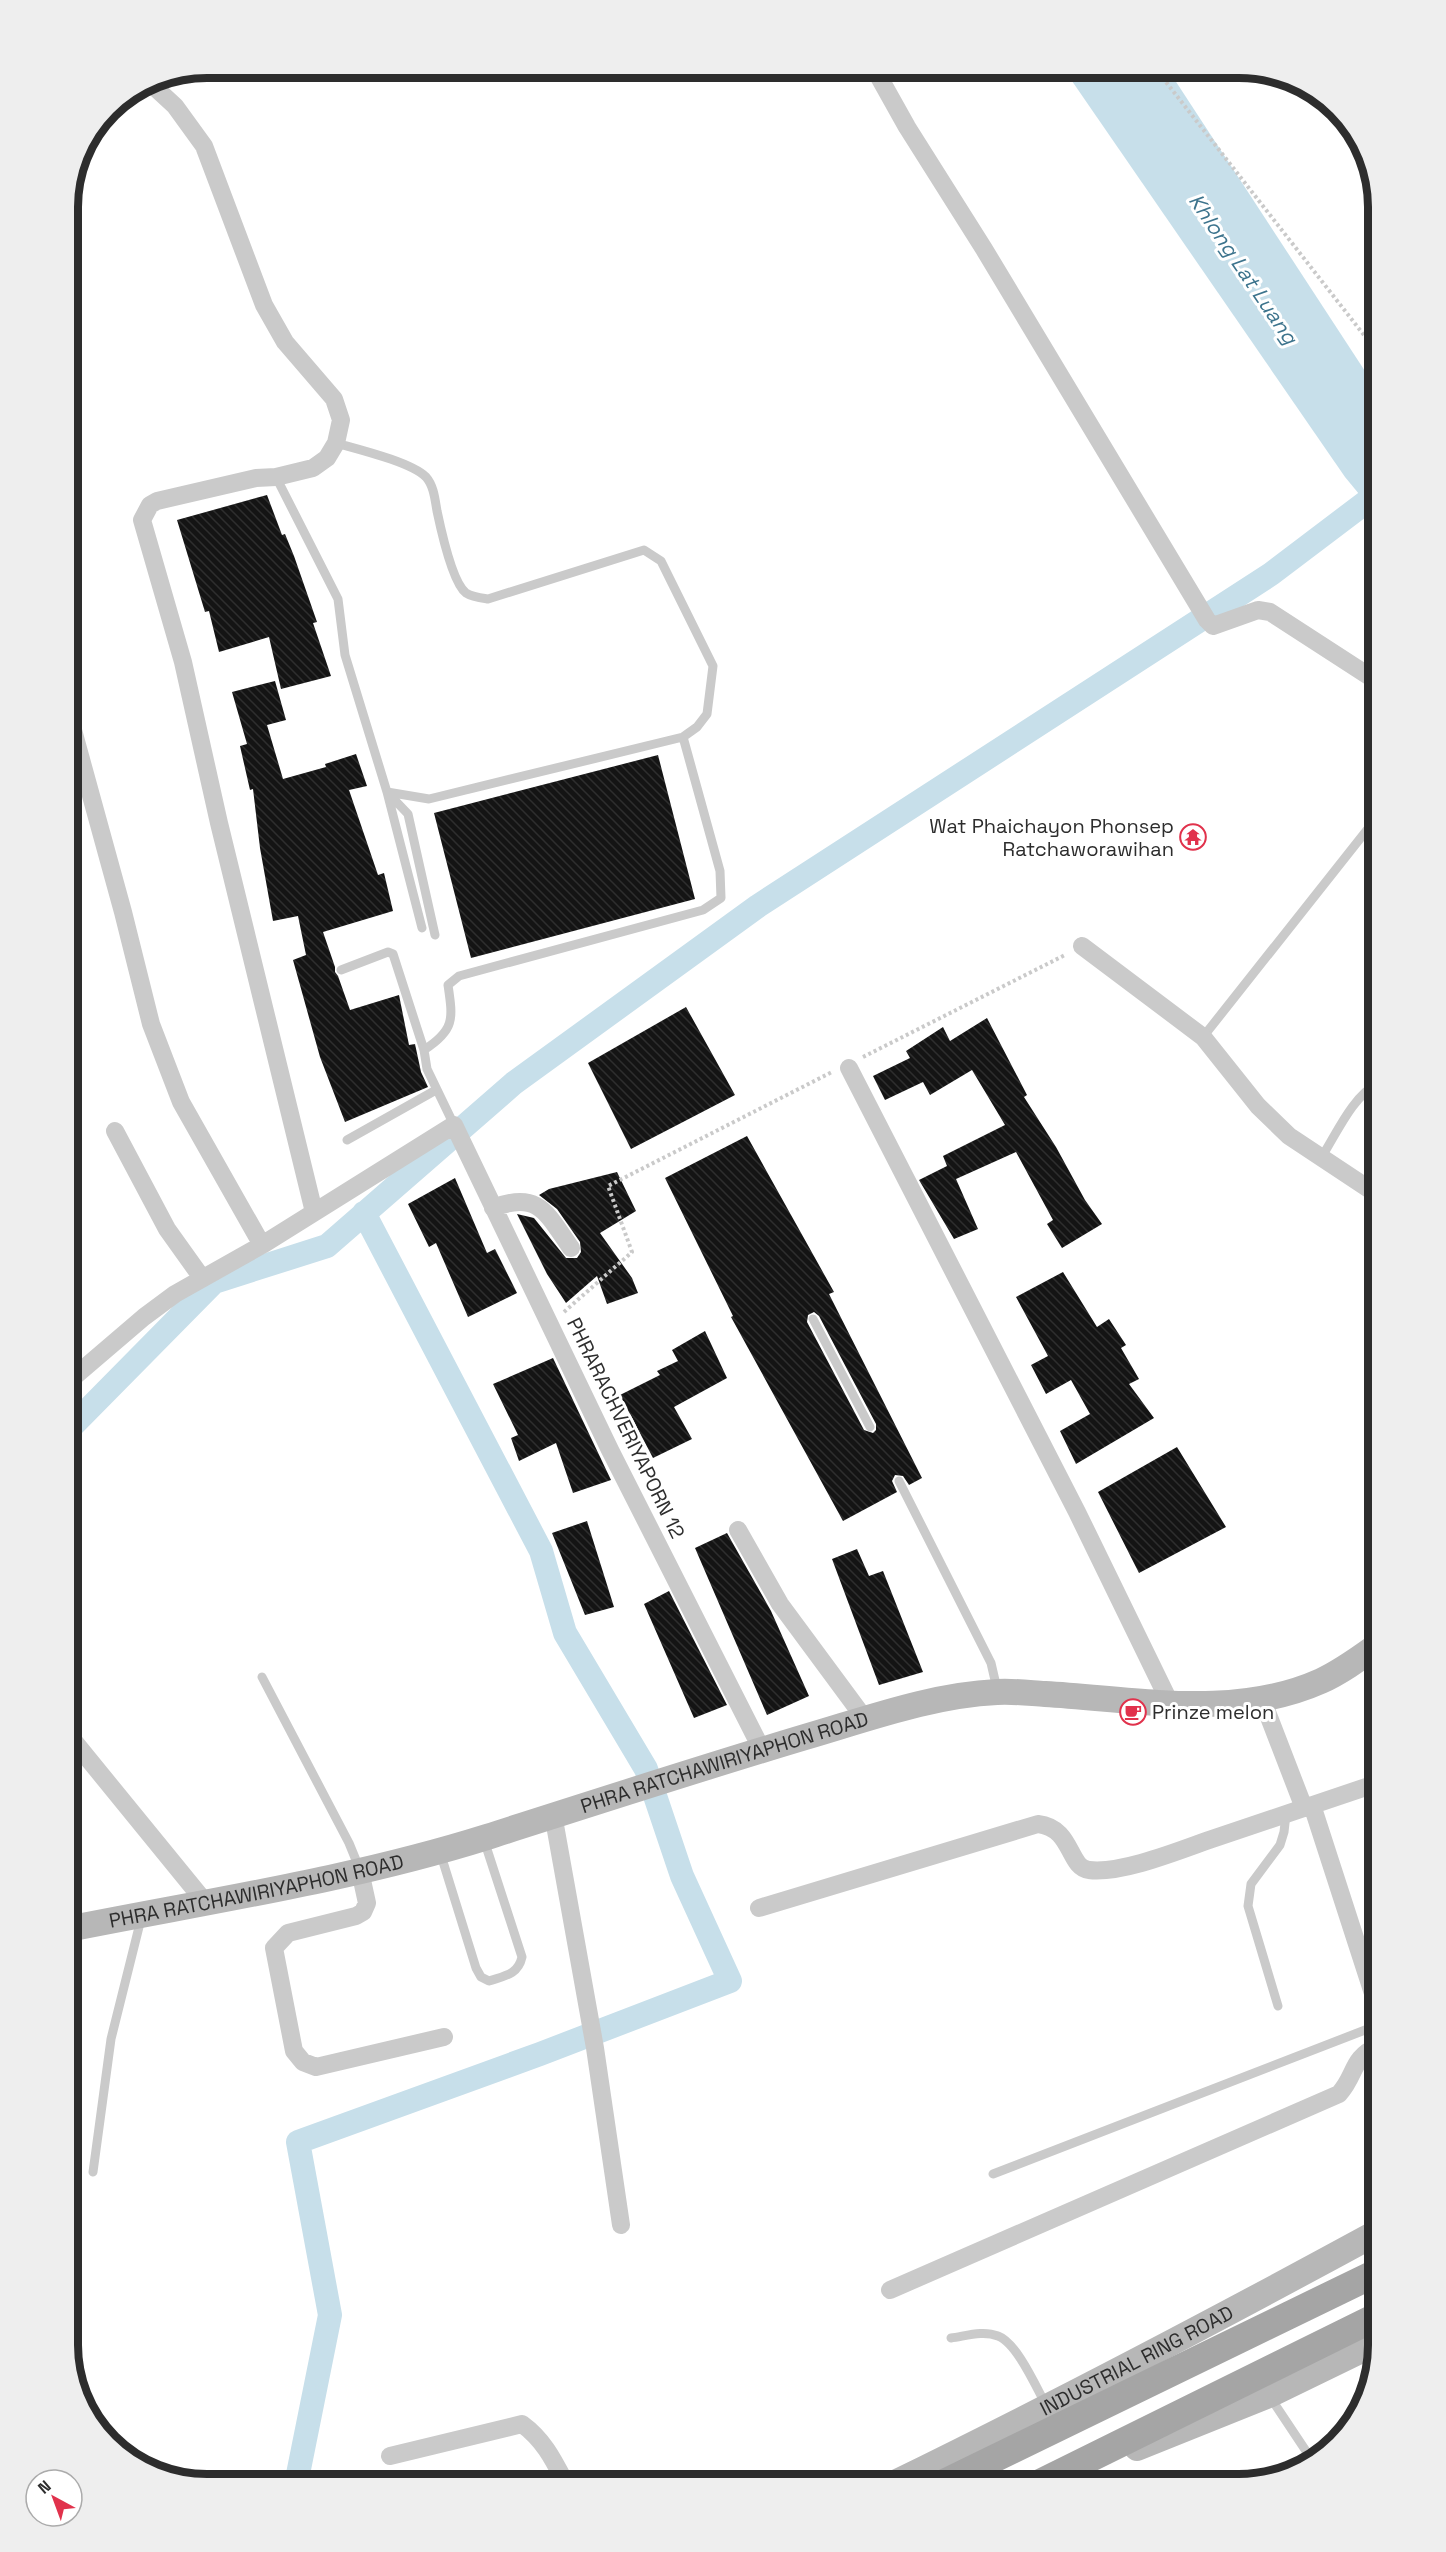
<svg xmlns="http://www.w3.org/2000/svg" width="1446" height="2552" font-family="'Space Grotesk',sans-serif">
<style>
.water{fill:#c7dfea}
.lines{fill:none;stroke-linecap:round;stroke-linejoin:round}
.canal{stroke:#c7dfea;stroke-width:24}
.building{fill:url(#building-back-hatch);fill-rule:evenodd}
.path{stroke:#cacaca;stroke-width:4;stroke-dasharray:3 3;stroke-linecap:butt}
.lane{stroke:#cacaca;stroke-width:9}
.street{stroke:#cacaca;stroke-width:18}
.secondary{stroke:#b7b7b7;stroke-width:26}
.primary{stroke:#a5a5a5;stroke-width:28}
.labels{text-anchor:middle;stroke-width:6;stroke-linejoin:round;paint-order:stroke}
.poi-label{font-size:20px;fill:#2d2d2d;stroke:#fff;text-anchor:end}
.street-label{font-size:20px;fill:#2d2d2d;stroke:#fff}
.water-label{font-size:21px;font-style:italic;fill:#3d748d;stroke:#fff}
.rim{fill:none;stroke:#2d2d2d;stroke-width:8}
</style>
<defs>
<pattern id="building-back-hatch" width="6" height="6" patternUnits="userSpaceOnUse" patternTransform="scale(1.5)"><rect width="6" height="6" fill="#141414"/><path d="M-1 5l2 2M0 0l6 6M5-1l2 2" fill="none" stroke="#2e2e2e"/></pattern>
</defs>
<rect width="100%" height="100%" fill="#fff"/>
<path class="water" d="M1063,68H1167L1378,391V517L1345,477Z"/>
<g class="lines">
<path class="canal" d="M68,1430L214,1282L327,1246L514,1083L758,906L1271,574L1378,493
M296,2484L330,2315L298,2142L540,2054L730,1981L682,1876L646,1769L565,1633L541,1551L364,1213"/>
</g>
<path class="building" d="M267,495L282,535L285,534L294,556L317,622L313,623L331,676L281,689L269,637L219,652L209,611L205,612L177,520Z
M275,681L286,720L267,725L283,779L326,767L325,764L356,754L367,786L349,790L378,875L384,873L393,911L323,932L335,967V972L338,976L350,1010L399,995L409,1045L415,1044L421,1072L428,1087L345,1122L320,1057L293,960L306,955L298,916L273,921L260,848L253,789L250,790L240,746L247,744L232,692Z
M658,755L695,899L471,958L434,813Z
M686,1007L735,1095L631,1149L588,1063Z
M987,1018L1027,1095L1024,1097L1056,1147L1085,1200L1102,1224L1062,1248L1047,1224L1053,1220L1016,1152L956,1179L978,1229L954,1239L919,1180L947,1166L943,1156L1005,1125L972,1070L930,1095L923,1082L885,1100L873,1076L910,1058L906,1051L943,1027L950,1041Z
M747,1136L834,1292L829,1294L922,1478L909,1485L903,1476L895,1475L892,1481L897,1492L843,1521L731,1317L733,1316L665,1178ZM814,1312L819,1316L876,1424V1430L873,1433L864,1430L807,1322L808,1315Z
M617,1172L636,1211L600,1233L632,1278L638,1293L607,1304L597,1276L566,1303L547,1274L517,1214L534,1218L566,1258H577L581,1252L580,1242L557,1209L539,1195L549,1189Z
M455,1178L487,1253L495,1249L517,1293L468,1317L436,1243L429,1247L408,1204Z
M1063,1272L1097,1327L1109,1319L1126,1345L1121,1348L1139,1379L1129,1384L1154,1418L1076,1464L1060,1431L1090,1414L1071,1380L1046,1394L1031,1365L1048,1356L1016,1297Z
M705,1331L727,1378L674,1407L692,1439L653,1458L620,1395L660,1375L657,1371L678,1361L672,1350Z
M553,1358L611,1480L573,1493L556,1443L519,1461L511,1438L518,1435L493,1384Z
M1177,1447L1226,1527L1139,1573L1098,1492Z
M587,1521L614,1607L585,1615L552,1533Z
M727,1533L771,1611L809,1696L767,1715L695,1548Z
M857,1549L869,1576L883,1571L923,1672L879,1685L832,1559Z
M669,1591L727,1705L694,1718L644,1604Z"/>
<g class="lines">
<path class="path" d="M1155,68L1378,353
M863,1057L1065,955
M564,1312L632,1252L608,1186L832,1072"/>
<path class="lane" d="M336,443C357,449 411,462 426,477C434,486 435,500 437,511C441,530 452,582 466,593C472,597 481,598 488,599L644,550L661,561L713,666L707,714L697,727L683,737L429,799L387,792L408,814L435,935
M276,477L338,599L345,655L387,792L422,928
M341,970L388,952L393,954L424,1050
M1203,1037L1378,816
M454,1125L427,1069L424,1050C455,1030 453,1019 448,985L459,976L703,910L721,898L720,871L683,737
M347,1140L436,1090
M1321,1158C1337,1133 1352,1097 1378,1083
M813,1319L870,1427
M899,1481L991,1663L997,1689
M262,1677L349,1843L360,1870
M440,1852L476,1968L481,1977L489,1981C504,1976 518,1975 522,1957L484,1840
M1278,2006L1248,1906L1251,1884L1280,1845L1284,1832L1286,1814
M93,2172L111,2039L141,1919
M993,2174L1378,2025
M951,2338C966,2336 983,2330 998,2336C1017,2343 1036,2387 1046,2405
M1270,2397L1312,2460"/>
<path class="street" d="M874,68L907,127L984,249L1207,620L1213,626L1258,610L1270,612L1378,682
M149,82L175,106L204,146L264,305L285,342L334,399L341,420L336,443L327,458L313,468L276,477L256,478L157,501L150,505L142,520L183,662L219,823L314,1212
M68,712L123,912L151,1024L181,1102L262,1245
M1082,946L1203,1037L1258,1106L1289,1136L1378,1195
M849,1068L1077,1512L1170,1703
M115,1131L167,1229L202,1278
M493,1208C539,1190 547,1214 571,1248
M68,1382L144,1317L175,1294L262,1245L454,1125L610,1450L762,1750
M738,1530L780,1604L865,1719
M1262,1699L1304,1808
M68,1734L205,1902
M1312,1805L1378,2009
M553,1814L595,2048L621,2225
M360,1871L367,1903L363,1912L356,1916L288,1933L274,1948L294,2051L303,2062L316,2067L444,2037
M759,1908L1038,1824C1073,1828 1068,1868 1089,1870C1121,1874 1178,1851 1209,1840C1265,1821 1322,1802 1378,1783
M890,2290L1339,2094C1357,2074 1350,2059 1378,2046
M390,2456L522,2424C544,2440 554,2461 566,2484
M669,2484L687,2481L694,2484"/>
<g class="secondary">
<path id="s1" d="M68,1929C208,1901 350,1880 487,1837C593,1803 698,1769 805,1737C867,1719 932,1695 997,1692C1013,1691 1029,1693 1045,1694C1136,1699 1234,1720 1321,1681C1341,1672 1360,1658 1378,1645"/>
<path d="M1137,2448L1269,2395L1378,2342"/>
<path id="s2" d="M893,2484C1057,2404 1218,2319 1378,2232"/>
</g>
<path class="primary" d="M942,2484L1378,2272
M1038,2484L1378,2316"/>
</g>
<defs>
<g id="temple-ring" transform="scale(1.35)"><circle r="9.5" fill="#fff" stroke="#e1324c" stroke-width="1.5"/><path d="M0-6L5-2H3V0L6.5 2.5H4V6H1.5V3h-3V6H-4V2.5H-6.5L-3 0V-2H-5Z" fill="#e1324c"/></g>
<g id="cafe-ring" transform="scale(1.35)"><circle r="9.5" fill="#fff" stroke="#e1324c" stroke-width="1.5"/><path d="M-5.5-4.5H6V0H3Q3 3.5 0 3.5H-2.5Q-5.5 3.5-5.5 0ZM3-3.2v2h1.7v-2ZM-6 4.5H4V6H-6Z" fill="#e1324c"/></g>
</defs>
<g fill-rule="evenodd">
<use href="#temple-ring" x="1193" y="837"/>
<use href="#cafe-ring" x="1133" y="1712"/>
</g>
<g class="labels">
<g class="poi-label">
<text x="1174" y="833">Wat Phaichayon Phonsep<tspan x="1174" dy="23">Ratchaworawihan</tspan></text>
<text x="1152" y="1719" text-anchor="start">Prinze melon</text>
</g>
<g class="street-label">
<text transform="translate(626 1428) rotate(64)" y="7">PHRARACHVERIYAPORN 12</text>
<text dy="7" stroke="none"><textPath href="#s1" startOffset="678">PHRA RATCHAWIRIYAPHON ROAD</textPath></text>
<text dy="7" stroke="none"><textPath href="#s1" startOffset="192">PHRA RATCHAWIRIYAPHON ROAD</textPath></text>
<text dy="7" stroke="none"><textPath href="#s2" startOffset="273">INDUSTRIAL RING ROAD</textPath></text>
</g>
<g class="water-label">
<text transform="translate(1243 269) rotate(56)" y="7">Khlong Lat Luang</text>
</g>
</g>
<path d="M0 0H1446V2552H0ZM207 78H1239A129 129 0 0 1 1368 207V2345A129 129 0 0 1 1239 2474H207A129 129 0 0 1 78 2345V207A129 129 0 0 1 207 78Z" fill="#eee" fill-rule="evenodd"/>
<path class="rim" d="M207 78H1239A129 129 0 0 1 1368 207V2345A129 129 0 0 1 1239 2474H207A129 129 0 0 1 78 2345V207A129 129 0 0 1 207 78Z"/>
<g transform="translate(54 2498) rotate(319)"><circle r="28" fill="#ffffff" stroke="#ababab" stroke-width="1.5"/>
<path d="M0-4.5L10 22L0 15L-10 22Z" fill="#e1324c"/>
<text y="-9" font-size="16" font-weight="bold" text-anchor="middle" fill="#2d2d2d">N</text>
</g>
</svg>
